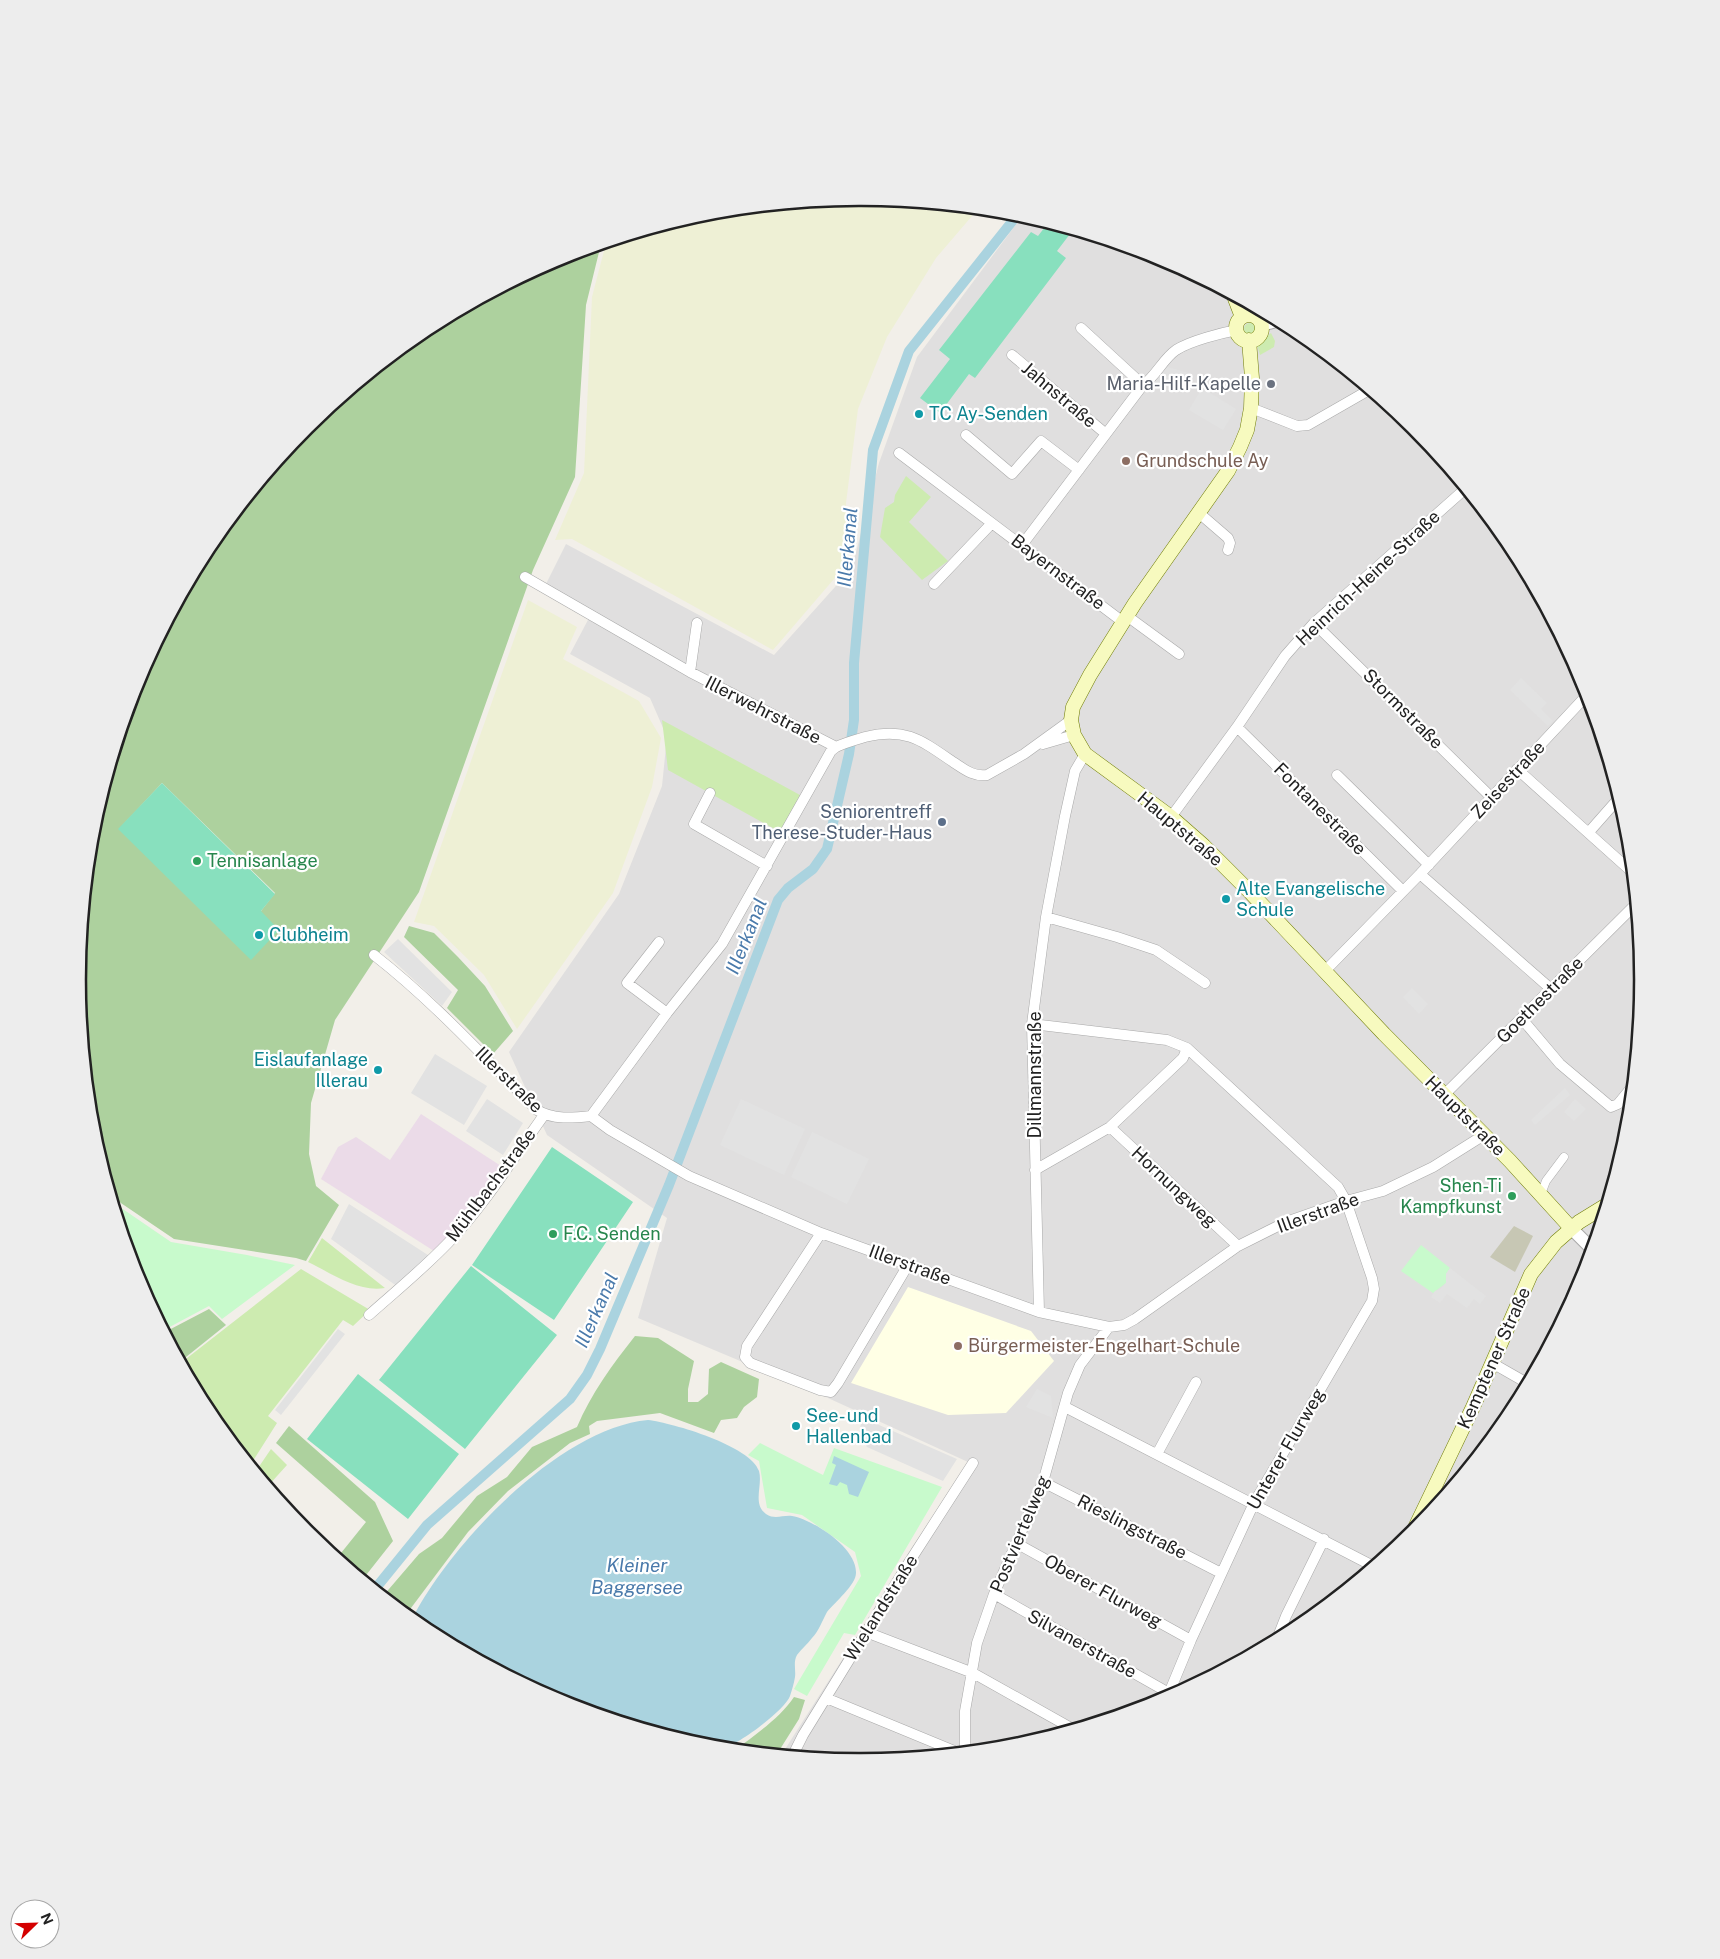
<svg xmlns="http://www.w3.org/2000/svg" width="1720" height="1959" font-family="'Public Sans',sans-serif">
<style>
.residential{fill:#e0dfdf}
.industrial{fill:#ebdbe8}
.education{fill:#ffffe5}
.construction{fill:#c7c7b4}
.farmland{fill:#eef0d5}
.grass{fill:#cdebb0}
.forest{fill:#add19e;fill-rule:evenodd}
.park{fill:#c8facc}
.pitch{fill:#88e0be}
.parking{fill:#e2e2e2}
.water{fill:#aad3df}
.lines{fill:none;stroke-linecap:round;stroke-linejoin:round}
.canal{stroke:#aad3df;stroke-width:10}
.pedestrian-casing{stroke:#a9a9a9;stroke-width:9}
.minor-casing{stroke:#a9a9a9;stroke-width:11}
.tertiary-casing{stroke:#a9a9a9;stroke-width:14}
.secondary-casing{stroke:#707d05;stroke-width:15}
.pedestrian{stroke:#fff;stroke-width:8}
.minor{stroke:#fff;stroke-width:10}
.tertiary{stroke:#fff;stroke-width:12}
.secondary{stroke:#f7fabf;stroke-width:14}
.worship-dot{fill:#6b7280;stroke:#fff;stroke-width:2}
.culture-dot{fill:#0f9aa8;stroke:#fff;stroke-width:2}
.education-dot{fill:#8d6e63;stroke:#fff;stroke-width:2}
.service-dot{fill:#5c6f8a;stroke:#fff;stroke-width:2}
.leisure-dot{fill:#2e9e5b;stroke:#fff;stroke-width:2}
.labels{text-anchor:middle;stroke-width:4.5;stroke-linejoin:round;paint-order:stroke}
.worship-label{font-size:18px;fill:#5b616d;stroke:#fff;text-anchor:end}
.street-label{font-size:18px;fill:#222;stroke:#fff}
.culture-label{font-size:18px;fill:#0d838f;stroke:#fff;text-anchor:start}
.education-label{font-size:18px;fill:#785e54;stroke:#fff;text-anchor:start}
.service-label{font-size:18px;fill:#4e5e75;stroke:#fff;text-anchor:end}
.leisure-label{font-size:18px;fill:#27864d;stroke:#fff;text-anchor:start}
.water-label{font-size:19px;font-style:italic;fill:#4a7aab;stroke:#fff}
.rim{fill:none;stroke:#222;stroke-width:2.5}
</style>
<rect width="100%" height="100%" fill="#f2efe9"/>
<path class="residential" d="M1023,215L1160,257L1295,329L1414,426L1511,545L1583,680L1628,827L1642,979L1627,1132L1583,1279L1510,1414L1413,1533L1294,1630L1159,1703L1012,1747L860,1762L782,1754L968,1462L828,1398L638,1318L667,1218L547,1135L509,1052L619,894L662,786L667,737L650,698L570,654L589,618L542,592L566,544L774,655L852,568L879,463L917,357Z"/>
<path class="industrial" d="M421,1114L501,1166L460,1223L434,1251L321,1179L338,1147L356,1137L390,1160Z"/>
<path class="education" d="M908,1287L1031,1331L1054,1361L1006,1413L948,1415L851,1383Z"/>
<path class="construction" d="M1514,1226L1533,1236L1515,1272L1490,1257Z"/>
<path class="farmland" d="M860,197L978,209L936,258L887,337L858,409L846,503V565L773,650L572,539L555,540L584,473L592,297L606,243L708,212Z
M528,600L577,627L563,659L639,701L661,738L652,787L613,893L517,1029L484,975L434,926L414,922Z"/>
<path class="grass" d="M1244 329a6 6 0 1 1 12 0a6 6 0 1 1-12 0Z
M1271,333L1275,341L1274,347L1260,355L1257,345Z
M906,476L931,497L909,522L948,561L922,580L880,537L885,508L894,502L895,495Z
M662,720L800,795L780,832L668,770Z
M322,1238L385,1288C359,1293 331,1273 308,1262Z
M301,1269L370,1310L353,1326L343,1320L268,1416L277,1423L251,1464L209,1414L182,1362Z
M271,1449L287,1465L268,1486L256,1471Z"/>
<path class="forest" d="M601,244L586,305L575,477L533,570L419,892L335,1020L311,1103L309,1154L316,1186L339,1205L306,1261L296,1258L174,1239L112,1197L92,1132L78,979L93,827L137,680L210,545L307,426L426,329L561,256ZM162,783L275,893L261,911L119,829Z
M409,926L434,933L458,957L485,986L513,1031L493,1054L447,1008L458,990L404,937Z
M209,1309L226,1325L181,1361L165,1332Z
M635,1336L658,1338L694,1361L688,1389V1402H698L708,1394L709,1369L721,1362L759,1379L757,1397L744,1407L737,1418L721,1420L714,1433L660,1413L597,1421L589,1426L590,1434L570,1443L508,1491L468,1532L411,1608L408,1616L383,1596L419,1554L442,1538L477,1496L507,1477L532,1447L577,1427C591,1394 612,1365 635,1336Z
M289,1426L375,1502L393,1541L363,1579L337,1558L366,1522L276,1443Z
M794,1697L805,1700L799,1719L777,1754L768,1753L758,1748L754,1752L735,1750C755,1735 780,1718 794,1697Z"/>
<path class="park" d="M114,1203L171,1242L247,1255L295,1265L222,1319L209,1306L164,1330L137,1279Z
M1421,1245L1450,1268L1446,1274V1283L1433,1293L1401,1271Z
M760,1443L823,1475L834,1448L942,1487L855,1635L844,1633L807,1696L794,1689L861,1576L855,1552L802,1515L767,1508L759,1461L748,1455Z"/>
<path class="pitch" d="M1048,223L1073,230L1057,251L1066,258L975,378L969,374L940,413L920,398L950,359L939,350L1031,232L1038,236Z
M162,783L275,894L261,911L279,930L251,960L118,829Z
M552,1147L633,1202L554,1320L472,1265Z
M471,1266L557,1335L465,1449L379,1380Z
M358,1374L459,1454L408,1519L307,1439Z"/>
<path class="parking" d="M1161,365L1192,374L1185,391L1147,382Z
M1202,388L1236,409L1223,430L1189,410Z
M1521,678L1547,703L1541,709L1553,721L1548,726L1510,690Z
M398,939L452,992L442,1006L384,952Z
M1412,988L1428,1004L1419,1014L1403,997Z
M435,1054L487,1086L464,1125L411,1093Z
M1565,1088L1570,1095L1535,1125L1531,1120Z
M487,1099L523,1123L503,1155L466,1131Z
M741,1099L805,1129L784,1175L720,1145Z
M1575,1099L1586,1109L1574,1121L1564,1112Z
M812,1132L869,1159L847,1204L791,1177Z
M349,1204L431,1257L398,1287L331,1239Z
M1450,1268L1486,1296L1480,1304L1474,1299L1467,1308L1447,1294L1440,1303L1431,1297L1435,1291L1440,1289L1446,1283V1274Z
M1568,1287L1576,1292L1553,1335L1550,1333L1559,1317L1554,1313Z
M338,1329L345,1334L281,1415L275,1410Z
M1037,1389L1051,1396L1053,1418L1026,1407Z
M863,1418L957,1459L943,1481L867,1447L858,1435Z"/>
<path class="water" d="M648,1420C673,1423 751,1446 759,1471C763,1485 752,1504 766,1514C775,1520 782,1515 792,1516C814,1520 857,1548 856,1573C856,1585 835,1602 827,1612C822,1621 819,1631 812,1638C808,1644 801,1649 797,1655C793,1662 796,1670 795,1677C794,1683 792,1690 790,1696C785,1710 736,1747 722,1748C717,1749 712,1747 707,1747L556,1700L425,1630L412,1619C451,1543 560,1428 648,1420Z
M834,1456L869,1472L858,1497L849,1494L847,1485L840,1482L837,1486L829,1484L836,1465L832,1463Z"/>
<g class="lines">
<path class="canal" d="M375,1589L427,1525L570,1399L587,1375L600,1349L669,1185L778,900L788,888L813,869L827,849L849,754L854,720V663L873,450L909,351L1018,214"/>
<g class="pedestrian-casing">
<path id="pedestrian" d="M1541,1194L1546,1181L1564,1157"/>
</g>
<g class="minor-casing">
<path id="minor" d="M1081,328L1143,385
M1012,355L1106,434
M1251,408L1297,426L1308,425L1369,390
M966,435L1012,474L1041,441L1079,470
M899,453L1123,622
M1199,513L1228,538L1230,543L1228,550
M1022,545L1143,385C1156,376 1163,359 1176,350C1190,341 1221,333 1237,330
M525,577L690,672L836,747C844,743 855,740 865,737C905,727 921,740 953,762C964,769 973,777 987,775L1024,754L1071,720
M934,584L992,523
M1127,616L1179,654
M1314,623L1491,797
M690,672L697,623
M1237,727L1403,891
M1043,744L1074,735
M1517,769L1632,872
M1337,775L1429,865
M710,793L694,824L767,866
M1171,817L1237,727L1285,656L1314,623L1465,489
M1589,832L1619,798
M1420,874L1551,989
M1046,917L1117,937L1156,950L1205,983
M659,942L627,983L667,1013
M374,955C433,1001 484,1057 537,1110C553,1120 573,1118 591,1116L610,1130L689,1176L821,1233L1039,1312L1109,1327L1124,1325L1135,1319L1238,1246L1286,1222L1346,1201L1383,1191L1433,1167L1484,1135
M1324,972L1420,874L1587,695
M1522,1019L1560,1064L1611,1107L1618,1104L1632,1087
M1032,1024L1167,1040L1187,1048L1338,1187L1346,1201L1372,1278L1374,1289L1372,1301L1254,1503L1191,1640L1167,1698
M1444,1095L1635,905
M591,1116L667,1013L722,944L831,751L836,747
M1110,1127L1238,1246
M1035,1170L1110,1127L1183,1058L1187,1048
M821,1233L747,1346L745,1357L750,1363L820,1390L831,1392L838,1383L908,1265
M1039,1312L1032,1024L1046,917L1065,816L1075,771L1085,754
M369,1315C396,1291 423,1269 448,1243C485,1205 513,1158 544,1115
M1492,1363L1527,1383
M1065,1407L1373,1566
M1157,1454L1196,1382
M1043,1482L1221,1573
M1016,1543L1191,1640
M994,1594L1169,1693
M866,1632L973,1673L1073,1729
M1277,1639L1286,1616L1324,1539
M826,1698L957,1752
M965,1752V1711L977,1643L994,1594L1043,1482L1068,1393L1080,1365L1109,1327
M793,1755L803,1735L908,1564L973,1463"/>
</g>
<g class="tertiary-casing">
<path id="tertiary" d="M1262,325L1279,320
M1571,1228L1592,1249"/>
</g>
<g class="secondary-casing">
<path id="secondary" d="M1234,296L1242,317
M1236 328a13 13 0 1 1 26 0a13 13 0 1 1-26 0Z
M1249,340L1252,378L1251,408L1247,430L1240,447L1228,471L1135,603L1090,675L1073,707L1071,720L1074,735L1085,754L1171,817L1204,846L1250,892L1384,1034L1510,1161L1571,1228
M1412,1534L1473,1407L1531,1274L1556,1242L1579,1222L1605,1206"/>
</g>
<use href="#pedestrian" class="pedestrian"/>
<use href="#minor" class="minor"/>
<use href="#tertiary" class="tertiary"/>
<use href="#secondary" class="secondary"/>
</g>
<circle class="worship-dot" cx="1271" cy="384" r="5"/>
<g class="culture-dot">
<circle cx="919" cy="414" r="5"/>
<circle cx="1226" cy="899" r="5"/>
<circle cx="259" cy="935" r="5"/>
<circle cx="378" cy="1070" r="5"/>
<circle cx="796" cy="1426" r="5"/>
</g>
<g class="education-dot">
<circle cx="1126" cy="461" r="5"/>
<circle cx="958" cy="1346" r="5"/>
</g>
<circle class="service-dot" cx="942" cy="822" r="5"/>
<g class="leisure-dot">
<circle cx="197" cy="861" r="5"/>
<circle cx="1512" cy="1196" r="5"/>
<circle cx="553" cy="1234" r="5"/>
</g>
<g class="labels">
<g class="worship-label">
<text x="1261" y="390">Maria-Hilf-Kapelle</text>
</g>
<g class="street-label">
<text transform="translate(1059 395) rotate(40)" y="6">Jahnstraße</text>
<text transform="translate(1058 572) rotate(37)" y="6">Bayernstraße</text>
<text transform="translate(1368 578) rotate(-43)" y="6">Heinrich-Heine-Straße</text>
<text transform="translate(1403 709) rotate(45)" y="6">Stormstraße</text>
<text transform="translate(763 710) rotate(27)" y="6">Illerwehrstraße</text>
<text transform="translate(1508 780) rotate(-47)" y="6">Zeisestraße</text>
<text transform="translate(1320 809) rotate(45)" y="6">Fontanestraße</text>
<text transform="translate(1180 829) rotate(40)" y="6">Hauptstraße</text>
<text transform="translate(1540 1000) rotate(-45)" y="6">Goethestraße</text>
<text transform="translate(1035 1075) rotate(-90)" y="6">Dillmannstraße</text>
<text transform="translate(509 1080) rotate(44)" y="6">Illerstraße</text>
<text transform="translate(1465 1116) rotate(45)" y="6">Hauptstraße</text>
<text transform="translate(491 1185) rotate(-53)" y="6">Mühlbachstraße</text>
<text transform="translate(1174 1187) rotate(43)" y="6">Hornungweg</text>
<text transform="translate(1318 1213) rotate(-20)" y="6">Illerstraße</text>
<text transform="translate(910 1265) rotate(20)" y="6">Illerstraße</text>
<text transform="translate(1494 1358) rotate(-66)" y="6">Kemptener Straße</text>
<text transform="translate(1286 1449) rotate(-60)" y="6">Unterer Flurweg</text>
<text transform="translate(1132 1527) rotate(27)" y="6">Rieslingstraße</text>
<text transform="translate(1020 1534) rotate(-67)" y="6">Postviertelweg</text>
<text transform="translate(1103 1591) rotate(29)" y="6">Oberer Flurweg</text>
<text transform="translate(881 1608) rotate(-58)" y="6">Wielandstraße</text>
<text transform="translate(1082 1644) rotate(29)" y="6">Silvanerstraße</text>
</g>
<g class="culture-label">
<text x="929" y="420">TC Ay-Senden</text>
<text x="1236" y="895">Alte Evangelische<tspan x="1236" dy="21">Schule</tspan></text>
<text x="269" y="941">Clubheim</text>
<text x="368" y="1066" text-anchor="end">Eislaufanlage<tspan x="368" dy="21">Illerau</tspan></text>
<text x="806" y="1422">See- und<tspan x="806" dy="21">Hallenbad</tspan></text>
</g>
<g class="education-label">
<text x="1136" y="467">Grundschule Ay</text>
<text x="968" y="1352">Bürgermeister-Engelhart-Schule</text>
</g>
<g class="service-label">
<text x="932" y="818">Seniorentreff<tspan x="932" dy="21">Therese-Studer-Haus</tspan></text>
</g>
<g class="leisure-label">
<text x="207" y="867">Tennisanlage</text>
<text x="1502" y="1192" text-anchor="end">Shen-Ti<tspan x="1502" dy="21">Kampfkunst</tspan></text>
<text x="563" y="1240">F.C. Senden</text>
</g>
<g class="water-label">
<text transform="translate(847 547) rotate(-85)" y="7">Illerkanal</text>
<text transform="translate(746 936) rotate(-68)" y="7">Illerkanal</text>
<text transform="translate(596 1310) rotate(-66)" y="7">Illerkanal</text>
<text x="637" y="1572">Kleiner<tspan x="637" dy="22">Baggersee</tspan></text>
</g>
</g>
<path d="M0 0H1720V1959H0ZM859 206H861A773 773 0 0 1 1634 979V980A773 773 0 0 1 861 1753H859A773 773 0 0 1 86 980V979A773 773 0 0 1 859 206Z" fill="#ededed" fill-rule="evenodd"/>
<path class="rim" d="M859 206H861A773 773 0 0 1 1634 979V980A773 773 0 0 1 861 1753H859A773 773 0 0 1 86 980V979A773 773 0 0 1 859 206Z"/>
<g transform="translate(35 1924) rotate(67)"><circle r="24" fill="#ffffff" stroke="#a7a7a7"/>
<path d="M0-4L9 19L0 12L-9 19Z" fill="#d40000"/>
<text y="-8" font-size="14" font-weight="bold" text-anchor="middle" fill="#222222">N</text>
</g>
</svg>
